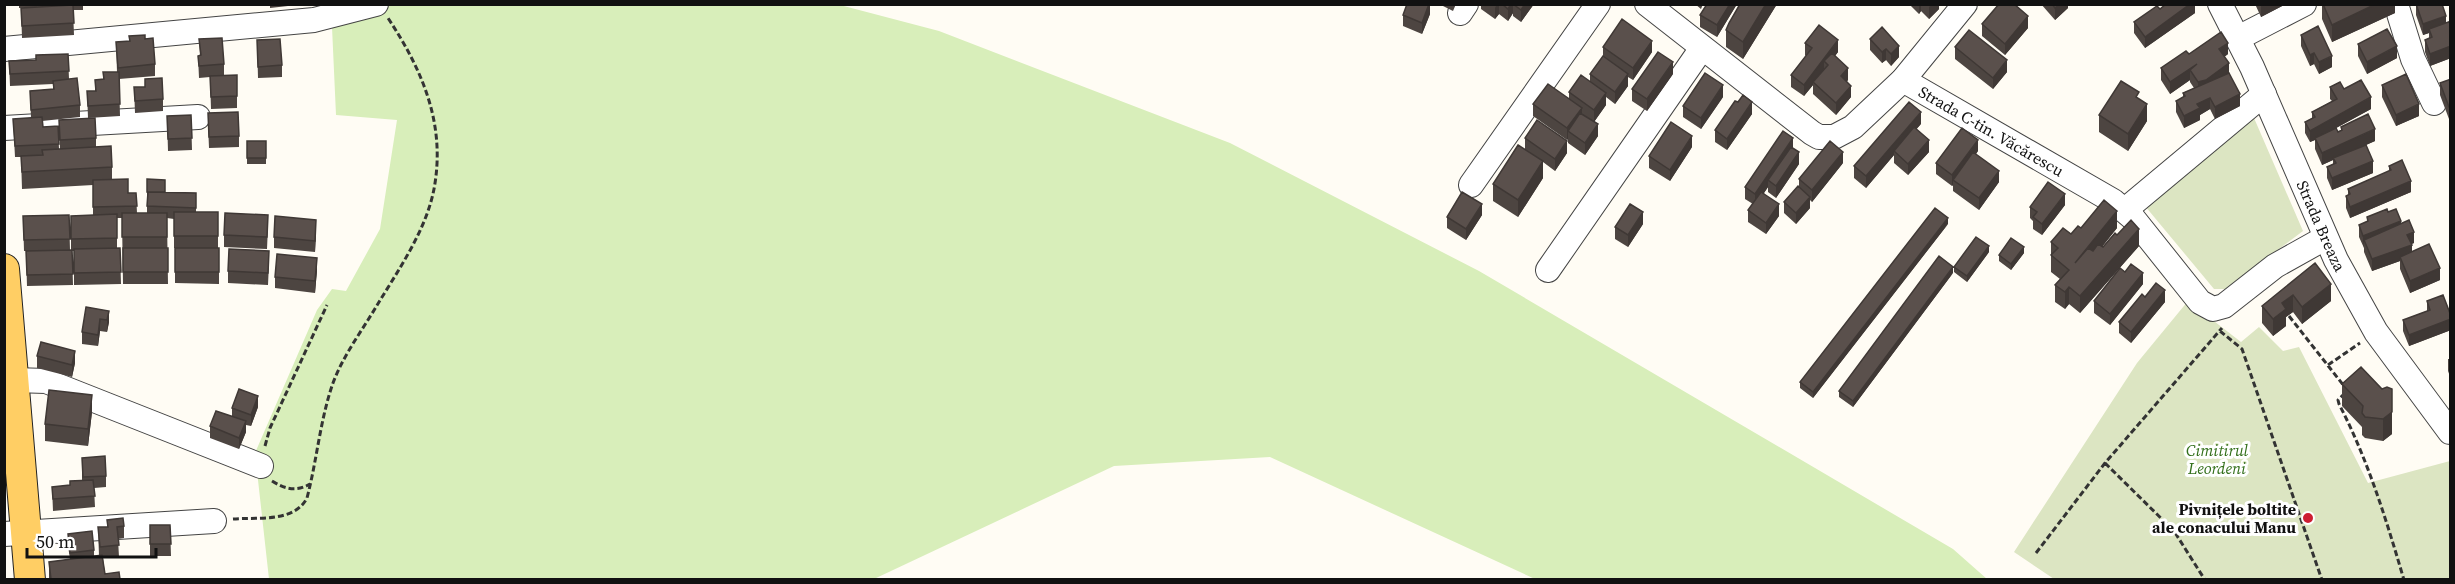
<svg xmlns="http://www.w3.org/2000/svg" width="2455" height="584" font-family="'Source Serif 4',serif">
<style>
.green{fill:#d8eeba}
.cemetery{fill:#dce5c2}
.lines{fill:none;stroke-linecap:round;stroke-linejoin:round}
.minor-casing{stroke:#444;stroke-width:26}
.major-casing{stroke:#222;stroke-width:32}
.path{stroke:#333;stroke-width:3;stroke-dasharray:6 3;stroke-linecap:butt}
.minor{stroke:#fff;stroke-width:24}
.major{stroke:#ffce64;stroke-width:30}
.wall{fill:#4d4541}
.shaded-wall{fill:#3f3835}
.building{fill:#5a504c;stroke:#3f3835;stroke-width:1.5}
.poi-dot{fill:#cd1d32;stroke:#fff;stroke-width:2}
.labels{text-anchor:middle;stroke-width:6;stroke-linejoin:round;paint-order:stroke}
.street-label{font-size:16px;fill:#111;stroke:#fff}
.park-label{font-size:16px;font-style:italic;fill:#326f1a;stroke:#fff}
.poi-label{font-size:16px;font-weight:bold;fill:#111;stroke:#fff;text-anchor:end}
</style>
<rect width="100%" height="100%" fill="#fffcf4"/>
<path class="green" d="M331,5H840L939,31L1230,143L1479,271L1953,549L1987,579H1535L1270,457L1114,466L874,579H269L255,453L317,310L332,289L346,291L380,229L397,120L336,115Z"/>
<path class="cemetery" d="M2254,118L2303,231L2225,289H2214L2145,206Z
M2188,301L2241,342L2259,327L2283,351L2299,347L2368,483L2450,461V579H2054L2014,552L2137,363Z"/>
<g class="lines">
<g class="minor-casing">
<g id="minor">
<path d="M1647,4L1812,133L1819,137H1834L1853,127L1903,80L1965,4"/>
<path id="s1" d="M2220,4L2252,67L2336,260L2376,332L2450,432"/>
<path d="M2396,4L2413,59L2434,103"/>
<path d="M1460,13L1466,4"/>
<path d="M2238,38L2304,4"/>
<path d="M4,49L314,20L376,4"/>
<path id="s2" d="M1903,80L2113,201L2133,218L2200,302L2213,309L2224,306L2275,266L2325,238"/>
<path d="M4,128L198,117"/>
<path d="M1471,185L1598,4"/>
<path d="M2125,210L2264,94"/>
<path d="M1548,270L1702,48"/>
<path d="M14,380L46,381L261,466"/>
<path d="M4,534L214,521"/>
</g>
</g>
<g class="major-casing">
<path id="major" d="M4,269L30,580"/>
</g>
<path class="path" d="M2289,316L2344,386
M2220,331L2242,349L2322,580
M2328,365L2360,343
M2345,393L2338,400L2339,404C2368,460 2386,519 2404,580
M265,446L270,428L327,305
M2105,463L2174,531L2205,580
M272,481C285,489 296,492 310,484
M233,519C257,517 294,523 307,498C317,460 320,420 333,383C343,356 361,332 376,307C397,272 426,231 434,189C446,125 423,71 388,18
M2036,553L2105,463L2222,328"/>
<use href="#minor" class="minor"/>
<use href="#major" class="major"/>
</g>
<path class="wall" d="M19,4H83V10H73L74,35L22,38L21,8L53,6L19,8Z
M270,4H306L270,8Z
M1430,4V14L1422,34L1403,26V15Z
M1439,4H1456L1453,11Z
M1481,4H1534L1521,22L1513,16V13L1508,21L1499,14L1495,19L1481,9Z
M1695,4H1703L1701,9Z
M1707,4H1737L1717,37L1700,27V15Z
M1740,4H1777L1743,59L1726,47V30Z
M1909,4H1939V9L1929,19L1921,11L1919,14Z
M2041,4H2068V8L2055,20Z
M2195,4V13L2145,48L2134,33V22L2160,9Z
M2255,4H2286L2261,17Z
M2322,4H2395V13L2332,42L2322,19Z
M2416,4L2446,23L2451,21V58L2430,66L2425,52V40L2429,38V33L2423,35L2416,15Z
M1982,24L2028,28L2005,55L1982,36Z
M2301,35L2332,67L2319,74L2314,64L2310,66L2301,46Z
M129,36L145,39L155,64V76L119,79L120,116L88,118L87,91H95V80L103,79V72H117L116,42L129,41Z
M199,39L224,64V75H237V108L211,109L210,77L199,78L198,56H200Z
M1870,39L1899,57L1891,66L1886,60L1882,63L1870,50Z
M257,40L282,65V77L258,78Z
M1805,43L1838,52L1835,56L1848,80L1847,81L1851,97L1836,115L1813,94V85L1804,96L1791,87V75L1806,56L1805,55Z
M2358,44L2397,58L2367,74L2358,56Z
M1603,47L1652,52L1633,80L1628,77V86L1615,104L1606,97V105L1594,122L1598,136L1585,155L1568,143V139L1567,140L1533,116V104L1569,99V92L1590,81V74L1603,56Z
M1955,47L2007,72L1993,89L1955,59Z
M68,54L69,79L80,105V117L42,121L43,127L58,126L59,149H60L59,120L96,138V147L112,167V180L128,193H136L137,213H147V192L196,193V212H218V248H174V219L167,218L168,284H123L122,218H117V248H120L121,284L74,285V251H72L73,285L27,286L26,251H24L23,216L69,215L70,250H71V216L93,215V185L22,189L21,157H15L13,119L31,118L30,91L53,89V84L10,86L9,61L36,60Z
M2189,54H2228L2224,57L2240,106L2215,119L2210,109L2200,115V120L2184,128L2176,112V101L2183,97V93L2194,88L2190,82V80L2170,94L2161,80V68Z
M1673,74L1647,111L1632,101V89Z
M2451,79V118L2449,119L2440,95V83Z
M2382,85L2419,116L2396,126L2382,97Z
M134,87L163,99V111L135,113Z
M2330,87L2344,89L2371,109L2336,128L2338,132L2341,131V127L2375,141L2363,146L2373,173L2332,190L2327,178V167L2333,164V160L2322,165L2315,149V140L2310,142L2305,133V122L2312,118V112L2332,101L2330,99Z
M1723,97L1701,129L1683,117V106Z
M1738,102L1752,114L1727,150L1715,142V130Z
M191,115L192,150L168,151L167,116Z
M2099,115L2147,121L2128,151L2099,132Z
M208,124L239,136V147L209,148Z
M1921,124L1916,129L1929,152L1908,175L1894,163V155L1866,188L1854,178V166Z
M1525,138L1567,153L1555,171L1543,162V178L1518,217L1493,201V184L1525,149Z
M247,141H266V164H247Z
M1692,147L1670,181L1649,168V156Z
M1793,148L1799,164L1776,198L1768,192V187L1764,193L1779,216L1766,234L1748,222V210L1753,204L1745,199V187Z
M1978,151L1976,154L1999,182L1979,210L1953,191V185L1952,186L1936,174V163Z
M1843,163L1812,202L1810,200V208L1796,224L1784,213V202L1799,186V179Z
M2389,166L2411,192L2350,218L2346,208V196L2348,195V189L2389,171Z
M2065,205L2042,235L2033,229V221L2030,218V207Z
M2388,212L2401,223L2414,243L2411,244L2412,252L2440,280L2410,293L2400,269V261L2372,271L2364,252V248L2359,237V225L2367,222V217Z
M1482,215L1466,240L1447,228V217Z
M1643,224L1628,247L1615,239V227Z
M1948,224L1813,398L1800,388V382Z
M268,226L267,249L224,247V235Z
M2081,228H2117L2102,247H2103L2117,235L2139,246L2080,313L2069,304L2065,309L2055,302V285L2060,279L2051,272V242L2071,234Z
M316,232L315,252L274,248V237Z
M175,248H219V284L175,283Z
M1989,252L1967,282L1954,272V267Z
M2024,253L2011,270L1999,261V255Z
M269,263L268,285L228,283V271Z
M2315,263L2331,301L2302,324L2293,312L2286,317V326L2273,336L2262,323V306Z
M317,270L315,293L275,288V277Z
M2125,272L2143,284L2110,325L2094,313V301Z
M1953,273L1853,407L1839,397V391Z
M2145,297L2165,302L2131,343L2119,333V322Z
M2427,301L2451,316V330L2409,346L2403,331V320L2427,311Z
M109,311V322L107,332L100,331L98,346L82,344V332Z
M37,356L75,363L72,377L37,368Z
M2448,359H2451V379L2448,371Z
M2361,367L2392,434L2383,441L2365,438L2362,435V427L2342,406V384Z
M258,407L251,426L246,425V432L239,449L210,438V426L232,416V408Z
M92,412L88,446L45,441V424Z
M82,458L106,476V487L94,488L95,507L53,511L52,487L70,485L82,480Z
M107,520L124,526V538L118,539L119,557L103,558L105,574L120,579H49V562L70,559L68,546V534L94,550V556H99L98,527H107Z
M150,525H170L171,556H150Z"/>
<path class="shaded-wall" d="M1429,4H1430V14L1422,34V23Z
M1497,4H1499V14L1495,19V8Z
M1511,4H1519L1513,5V13L1508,21V9Z
M1525,4H1534L1521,22V10Z
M1730,4H1737L1717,37V25Z
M1766,4H1777L1743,59V42Z
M1919,4H1921V11L1919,14Z
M1932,4H1939V9L1929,19V7Z
M2059,4H2068V8L2055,20V8Z
M2190,4H2195V13L2145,48V37Z
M2263,4H2286L2261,17V5Z
M2376,4H2395V13L2332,42V25Z
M2028,16V28L2005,55V44Z
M2446,16V27L2429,29V33L2423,35V24Z
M1838,40V52L1828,65L1824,61V70L1813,82V85L1804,96V85Z
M1652,41V52L1633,80V68Z
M2228,43V54L2219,61V49Z
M1899,46V57L1891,66V54Z
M2397,46V58L2367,74V62Z
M2451,46V58L2430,66V54Z
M1886,49V60L1882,63V52Z
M2314,53V64L2310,66V55Z
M2332,56V67L2319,74V62Z
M2007,60V72L1993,89V78Z
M1673,62V74L1647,111V99Z
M2229,63V75L2198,93V82Z
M2197,64L2190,70V80L2170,94V82Z
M1848,68V80L1841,88V76Z
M1628,74V86L1615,104V92Z
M1723,85V97L1701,129V118Z
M1851,86V97L1836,115V103Z
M1606,93V105L1594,122V110Z
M2240,94V106L2215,119V107Z
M2371,97V109L2316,139L2315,138V140L2310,142V131Z
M2210,98V109L2200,115V120L2184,128V116L2197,104Z
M1752,102V114L1727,150V139Z
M2147,104V121L2128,151V134Z
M2419,104V116L2396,126V115Z
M2449,107H2451V118L2449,119Z
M1582,108V120L1568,131V139L1567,140V128Z
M1921,112V124L1896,153L1894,151V155L1866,188V176Z
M1598,124V136L1585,155V143Z
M2375,129V141L2322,165V153Z
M1692,136V147L1670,181V170Z
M1793,138V149L1768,180V187L1755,206V194Z
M1929,140V152L1908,175V164Z
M1978,140V151L1956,181L1953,180V185L1952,186V175Z
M1567,141V153L1555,171V159Z
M1799,152V164L1776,198V186Z
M1843,152V163L1812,202V190Z
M1543,161V178L1518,217V200Z
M2373,161V173L2332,190V178Z
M1999,171V182L1979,210V198Z
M2411,181V192L2350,218V207Z
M2065,194V205L2042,235V224Z
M1810,197V208L1796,224V213Z
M1482,204V215L1466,240V229Z
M1779,204V216L1766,234V223Z
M2117,211V228L2075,280V263Z
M1643,212V224L1628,247V235Z
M1948,218V224L1813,398V392Z
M316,220V232L315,252V241Z
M2401,221V232L2364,240L2363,248V236Z
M2139,229V246L2080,313V296Z
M2414,232V243L2407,246V235Z
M2412,245V256L2400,257V261L2372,271V259Z
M1989,246V252L1967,282V276Z
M2024,247V253L2011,270V264Z
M317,258V270L315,293V281Z
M1953,267V273L1853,407V401Z
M2440,268V280L2410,293V281Z
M2143,273V284L2110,325V314Z
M2331,284V301L2302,324V307Z
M2069,287V304L2065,309V292Z
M2165,290V302L2131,343V332Z
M2293,295V312L2286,317V326L2273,336V319L2282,303Z
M109,311V322L107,332V320Z
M100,319V331L98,346V335Z
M2451,319V330L2409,346V335Z
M75,351V363L72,377V365Z
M2392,389V434L2383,441V419Z
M92,395V412L88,446V429Z
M258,396V407L251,426V415Z
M246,421V432L239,449V438Z"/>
<path class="building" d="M1407,4H1429L1422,23L1403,15Z
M1502,4H1511L1508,9Z
M1513,4H1525L1521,10Z
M1707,4H1730L1717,25L1700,15Z
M1740,4H1766L1743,42L1726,30L1729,23Z
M1999,4H2014L2028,16L2005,44L1982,24Z
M2052,4H2059L2055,8Z
M2166,4H2190L2145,37L2134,22L2157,6L2160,9Z
M2323,4H2376L2332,25Z
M2416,4H2442L2446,16L2423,24Z
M73,5L74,23L22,26L21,8Z
M1622,19L1652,41L1633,68L1603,47Z
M2451,21V46L2430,54L2425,40L2432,37L2429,29Z
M1819,25L1838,40L1804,85L1791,75L1812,48L1805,43Z
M2318,26L2332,56L2319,62L2314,53L2310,55L2301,35Z
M1882,27L1899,46L1891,54L1886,49L1882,52L1870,39Z
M2387,29L2397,46L2367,62L2358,44Z
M1969,30L2007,60L1993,78L1955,47Z
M2221,32L2228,43L2219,49L2229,63L2206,80L2198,82L2190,70L2197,64L2170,82L2161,68L2186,51L2189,54Z
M145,35V39L153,38L155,64L118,68L116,42L130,41L129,36Z
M222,38L224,64L199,66L198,56L201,55L199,39Z
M280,39L282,65L258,67L257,40Z
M1658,52L1673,62L1647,99L1632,89Z
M1832,53L1848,68L1841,76L1851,86L1836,103L1813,82L1828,65L1824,61Z
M68,54L69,71L10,74L9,61L36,60V55Z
M1603,56L1628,74L1615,92L1590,74Z
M103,72H119L120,104L88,106L87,91H96L95,80L104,79Z
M1705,73L1723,85L1701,118L1683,106Z
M2229,73L2240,94L2215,107L2210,98L2197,104L2200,108L2184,116L2176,101L2185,96L2183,93Z
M2406,74L2419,104L2396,115L2382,85Z
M237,75V96L211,97L210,76Z
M1581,75L1606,93L1594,110L1569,92Z
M77,78L80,105L31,110L30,91L54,89L53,81Z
M162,78L163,99L135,101L134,87H145V79Z
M2451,79V107H2449L2440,83Z
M2361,80L2371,97L2310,131L2305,122L2315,117L2312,112L2337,99L2330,87L2340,82L2344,89Z
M2121,81L2139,92L2136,97L2147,104L2128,134L2099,115Z
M1548,84L1582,108L1567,128L1533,104Z
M1743,95L1752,102L1727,139L1715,130L1735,101L1738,102Z
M1909,102L1921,112L1866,176L1854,166Z
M238,112L239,136L209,137L208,113Z
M1580,113L1598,124L1585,143L1568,131Z
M2368,114L2375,129L2322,153L2315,138L2336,128L2338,132L2342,130L2341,127Z
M191,115L192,138L168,139L167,116Z
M42,117L43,127L58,126L59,144L15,146L13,119Z
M95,118L96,138L60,140L59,120Z
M1537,120L1567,141L1555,159L1525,138Z
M1671,122L1692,136L1670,170L1649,156Z
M1914,127L1929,140L1908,164L1894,151Z
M1962,128L1978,140L1952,175L1936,163Z
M1783,131L1793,138L1755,194L1745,187Z
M247,141H266V158H247Z
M1830,141L1843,152L1812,190L1799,179Z
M1518,145L1543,161L1518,200L1493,184Z
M2366,145L2373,161L2332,178L2327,167L2336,163L2333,158Z
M111,146L112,167L22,172L21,156L43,155L42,150Z
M1791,147L1799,152L1776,186L1768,180Z
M1973,152L1999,171L1979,198L1953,180Z
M2402,160L2411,181L2350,207L2346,196L2350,194L2348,189L2391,170L2389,166Z
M128,179V193H136L137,206L93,207V180Z
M147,179L165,180V192H147Z
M2048,182L2065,194L2042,224L2033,217L2037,212L2030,207Z
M1798,186L1810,197L1796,213L1784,202Z
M148,192L196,193V208L147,206Z
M1462,192L1482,204L1466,229L1447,217Z
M1761,192L1779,204L1766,223L1748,210Z
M2104,200L2117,211L2075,263L2088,248L2093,251L2098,244L2103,247L2115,233L2117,235L2131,220L2139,229L2080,296L2069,287L2065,292L2055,285L2069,270L2051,255L2058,248L2051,242L2063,228L2071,234L2078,226L2081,228Z
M1630,204L1643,212L1628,235L1615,227Z
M1935,208L1948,218L1813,392L1800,382Z
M2387,209L2388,212L2396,209L2401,221L2363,236L2359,225L2368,221L2367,217Z
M174,212H218V236H174Z
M122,213H167V237H122Z
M225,213L268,215L267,237L224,235Z
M117,214V238L71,239V216Z
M69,215L70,239L24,240L23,216Z
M275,216L316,220L315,241L274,237Z
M2409,220L2414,232L2407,235L2412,245L2372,259L2364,240Z
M1976,237L1989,246L1967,276L1954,267Z
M2011,238L2024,247L2011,264L1999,255Z
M2429,244L2440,268L2410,281L2400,257Z
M120,248L121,272L74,273V249Z
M123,248H168V272H123Z
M175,248H219V272H175Z
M229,249L269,251L268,273L228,271Z
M72,250L73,274L27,275L26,251Z
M277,254L317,258L315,281L275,277Z
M1939,256L1953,267L1853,401L1839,391Z
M2315,263L2331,284L2302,307L2293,295L2282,303L2286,309L2273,319L2262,306Z
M2131,264L2143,273L2110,314L2094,301L2120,268L2125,272Z
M2156,283L2165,290L2131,332L2119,322L2142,294L2145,297Z
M2443,295L2451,316V319L2409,335L2403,320L2430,310L2427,301Z
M86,307L109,311L107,320L100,319L98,335L82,332Z
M41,342L75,351L72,365L37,356Z
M2361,367L2382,389L2387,387L2392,389V412L2383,419L2365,417L2362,413L2363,406L2342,384Z
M239,389L258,396L251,415L232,408Z
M49,390L92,395L88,429L45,424Z
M216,411L246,421L239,438L210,426Z
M105,456L106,476L83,477L82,458Z
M93,480L95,496L53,499L52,487L70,485V481Z
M123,518L124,526L117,527L119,545L100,547L98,527H108L107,520Z
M150,525H170L171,544H150Z
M92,531L94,550L70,553L68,534Z
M102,555L105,574L119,572L120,579H51L49,562Z"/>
<circle class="poi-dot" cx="2308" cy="518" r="6"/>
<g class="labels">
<g class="street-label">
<text dy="6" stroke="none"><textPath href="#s2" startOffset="102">Strada C-tin. Văcărescu</textPath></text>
<text dy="6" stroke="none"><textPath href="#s1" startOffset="244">Strada Breaza</textPath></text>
</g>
<g class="park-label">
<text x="2217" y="456">Cimitirul<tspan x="2217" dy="18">Leordeni</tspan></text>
</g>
<g class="poi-label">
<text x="2296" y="515">Pivnițele boltite<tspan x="2296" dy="18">ale conacului Manu</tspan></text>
</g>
</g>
<rect width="2455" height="584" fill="none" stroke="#111111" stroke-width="12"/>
<path d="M27 548v9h129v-9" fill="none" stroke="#111111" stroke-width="3"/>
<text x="36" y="548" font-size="18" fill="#111111" stroke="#ffffff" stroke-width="4.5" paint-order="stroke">50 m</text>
</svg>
